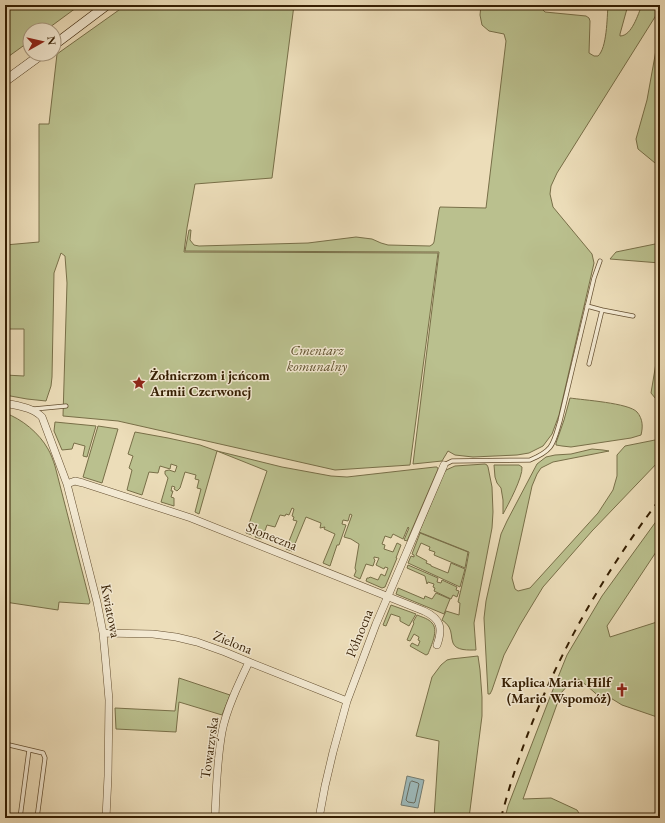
<svg xmlns="http://www.w3.org/2000/svg" width="665" height="823" font-family="'EB Garamond',serif">
<style>
.green{fill:#bac08e;stroke:#786f48}
.water{fill:#9db9ba;stroke:#737b70}
.lines{fill:none;stroke-linecap:round;stroke-linejoin:round}
.shore{stroke:#696c5e;stroke-width:1}
.lane-casing{stroke:#634e30;stroke-width:5}
.street-casing{stroke:#634e30;stroke-width:8}
.secondary-casing{stroke:#351e02;stroke-width:10}
.lane{stroke:#f3e9d2;stroke-width:3.5}
.street{stroke:#f3e9d2;stroke-width:7}
.secondary{stroke:#f3e9d2;stroke-width:9}
.rail{stroke:#351e02;stroke-width:2;stroke-dasharray:7 7;stroke-linecap:butt}
.labels{text-anchor:middle;stroke-width:3;stroke-linejoin:round;paint-order:stroke}
.park-label{font-size:14px;font-style:italic;fill:#5d4f2c;stroke:#f3e9d2}
.poi-label{font-size:14px;font-weight:bold;fill:#351e02;stroke:#f3e9d2;text-anchor:start}
.street-label{font-size:14px;fill:#351e02;stroke:#f3e9d2}
</style>
<rect width="100%" height="100%" fill="#ecddb9"/>
<filter id="stains"><feTurbulence type="fractalNoise" baseFrequency=".005" numOctaves="4"/><feColorMatrix values="0 0 0 0 .2 0 0 0 0 .09 0 0 0 0 .02 0 0 0 .5 -.17"/></filter>
<radialGradient id="worn" r=".72"><stop offset=".6" stop-color="#630" stop-opacity="0"/><stop offset="1" stop-color="#630" stop-opacity=".3"/></radialGradient>
<path class="green" d="M5,5H80L46,30H30V41L5,59Z
M126,5H294L272,178L195,184L187,228L184,252L438,253L410,465L335,470L118,421L63,416L67,283L65,256L61,253L54,273L52,377L51,386L46,401L27,399L5,395V375L24,376V329H5V245L39,242V124H49L57,54Z
M481,5H540L541,8L545,12L586,16L589,18L590,21L589,53L594,56H598C607,48 607,18 608,5H628L620,34V36C632,36 638,14 642,5H660V9L557,173L551,186L550,194L553,207L592,254L594,263L559,415L552,434L543,446L529,453L517,455L473,457L455,455L448,451L442,461L413,464L439,252L185,251L189,230H191L190,240L194,245L199,246L308,243L356,237L372,239L381,243L388,245L430,246L433,244L434,242L439,210L440,207L486,208L506,41L504,34L489,31L482,25L480,15Z
M660,35V156L655,163L638,149L636,139L647,100L658,39Z
M660,243V263L610,259L616,252Z
M657,357L660,358V404L651,393Z
M570,398C583,400 629,403 637,412C643,419 643,427 641,435L631,438L571,447L562,446L556,445V443L564,420Z
M5,413C22,419 39,433 48,449C51,454 53,460 55,466L90,602L89,604L59,602L58,610L5,602Z
M55,422L96,426L87,457L83,456L85,446L74,443L72,449L62,450L54,431Z
M98,426L118,429L102,483L83,477Z
M135,432L168,438L200,445L217,451L282,467L331,476L347,477L435,467H437L438,469L407,541L404,540L409,528L408,527L403,539L393,534L391,538L385,536L382,544L385,545L384,549L393,552L397,543L401,545L396,558H397L385,587L382,588L366,581L367,578H369L370,577L378,580L381,574L385,576L388,568L385,567L384,569L376,565L379,558L374,557V559L375,560L373,566L366,564L360,579L354,576L356,571L355,568L359,544L351,539L344,537L352,515L350,514L348,521L343,520L342,524L346,525L339,545H337L330,566L323,563L335,534L324,529L325,527L320,528L321,523L306,517L292,551L286,549L297,521L293,520L294,517L292,516L294,509L292,508L289,515L286,514L285,516L280,515L275,527L267,525L262,539L255,537L257,533L254,532L252,535L246,533L267,471L217,451L199,514L195,512L201,489L197,488L199,480L195,479L196,475L185,472L180,488L177,491L174,489L175,487L172,486L171,491H173L171,497L174,498V506L161,502L168,478L165,474V471L169,470L175,472L177,466L171,464L170,469L160,466L158,473L149,472L142,495L127,490L132,470L129,468L133,456L128,454Z
M660,439V460L592,531L543,587L520,625L504,655L492,690L490,694H488L484,618L486,601L501,534L507,521L537,464L546,457L555,455L571,454L592,449L603,450L609,451L553,462L541,468L537,474L532,486L512,578L515,589L518,591L530,588L598,513L613,490L617,476V455L625,446Z
M485,464L487,465L488,467L492,487L493,512L492,528L474,623L476,650C469,650 456,651 453,643C451,638 452,632 449,627C447,624 445,622 442,620L446,611L459,615L460,603L458,602L466,568L469,552L419,532L443,475L446,470L455,466Z
M494,465H519L522,467C523,477 508,505 503,514V500L501,488L497,483L495,477Z
M660,516V546L607,626L610,637L660,621V718L622,705L609,697V705L579,679L569,684L561,693L523,799L551,798L577,810L582,818H505L508,806L550,697L567,655L602,596Z
M420,533L468,552L465,568L434,555L435,552L429,550L430,547L421,543L416,555L427,561L426,563L431,565V566L448,573L451,563L465,569L460,587L408,563L411,556L414,557V555L412,554Z
M408,565L438,578L437,582L441,583L442,580L457,587L456,590L459,591L457,597L453,595L451,599L434,591L435,588L433,587L434,584L428,582L427,584L425,576L407,568Z
M398,588L424,599L425,596L432,599L436,593L450,599L444,614L396,594Z
M391,605L416,614L409,626L400,621V617L391,614L386,626L383,625Z
M417,615C422,617 429,619 432,623C439,630 431,646 428,654L426,655L410,646L412,643L418,646L420,641L418,640L419,637L414,634L410,641L407,640L414,623L413,622Z
M478,656L480,670L482,697V716L469,818H434L439,741L416,736L432,677L441,665L447,660L451,659Z
M179,678L230,695L222,715L179,702L176,732L116,729L115,708L175,711Z"/>
<path class="water" d="M407,776L424,780L418,808L401,805Z"/>
<g class="lines">
<path class="shore" d="M412,781L418,783L419,784L415,802L414,803L408,802L406,800L410,783Z"/>
<g class="lane-casing">
<path id="lane" d="M587,306L602,310L589,364
M602,310L633,316
M34,409L66,406
M444,465L452,461L530,460C554,450 553,444 560,421L594,278L600,261
M5,744L43,753L45,758L37,818
M20,818L29,750"/>
</g>
<g class="street-casing">
<path id="street" d="M5,403C18,406 32,407 42,417L67,484L97,602L103,633L106,665L109,700L108,776L106,818
M67,484L75,481L83,483L191,518L424,611C441,619 443,628 437,645
M103,633L153,634L176,637L197,642L225,652L249,662L347,701
M215,818C216,789 217,760 222,732C226,710 239,683 249,662
M319,818L325,786L333,752L347,701L376,624L444,465"/>
</g>
<g class="secondary-casing">
<path id="secondary" d="M54,45L107,5
M5,81L42,54"/>
</g>
<use href="#lane" class="lane"/>
<use href="#street" class="street"/>
<use href="#secondary" class="secondary"/>
<path class="rail" d="M501,818C531,702 588,594 660,499"/>
</g>
<defs>
<g id="sight-bare" transform="scale(1.08)"><path d="M0-6L1.8-2.2L6-1.7L2.9 1.2L3.7 5.4L0 3.3L-3.7 5.4L-2.9 1.2L-6-1.7L-1.8-2.2Z" fill="#8f2418" stroke="#f3e9d2" stroke-width="2.5" paint-order="stroke"/></g>
<g id="church-bare" transform="scale(1.08)"><path d="M-1.2-6h2.4v3.5h3.3v2.4h-3.3V6h-2.4V-.1h-3.3v-2.4h3.3Z" fill="#8f2418" stroke="#f3e9d2" stroke-width="2.5" paint-order="stroke"/></g>
</defs>
<g fill-rule="evenodd">
<use href="#sight-bare" x="139" y="383"/>
<use href="#church-bare" x="622" y="690"/>
</g>
<g class="labels">
<g class="park-label">
<text x="317" y="355">Cmentarz<tspan x="317" dy="16">komunalny</tspan></text>
</g>
<g class="poi-label">
<text x="150" y="380">Żołnierzom i jeńcom<tspan x="150" dy="16">Armii Czerwonej</tspan></text>
<text x="611" y="687" text-anchor="end">Kaplica Maria Hilf<tspan x="611" dy="16">(Mario Wspomóż)</tspan></text>
</g>
<g class="street-label">
<text transform="translate(272 536) rotate(22)" y="5">Słoneczna</text>
<text transform="translate(111 611) rotate(79)" y="5">Kwiatowa</text>
<text transform="translate(359 633) rotate(-68)" y="5">Północna</text>
<text transform="translate(233 642) rotate(22)" y="5">Zielona</text>
<text transform="translate(209 748) rotate(-82)" y="5">Towarzyska</text>
</g>
</g>
<rect width="665" height="823" fill="none" stroke="#ecddb9" stroke-width="20"/>
<rect x="6" y="6" width="653" height="811" fill="none" stroke="#351e02" stroke-width="2"/>
<rect x="10" y="10" width="645" height="803" fill="none" stroke="#351e02"/>
<g transform="translate(42 42) rotate(82)"><circle r="19" fill="#f3e9d2" stroke="#a7987f"/>
<path d="M0-3L7 15L0 10L-7 15Z" fill="#8f2418"/>
<text y="-6" font-size="11" font-weight="bold" text-anchor="middle" fill="#351e02">N</text>
</g>
<rect width="100%" height="100%" filter="url(#stains)"/>
<rect width="100%" height="100%" fill="url(#worn)"/>
</svg>
